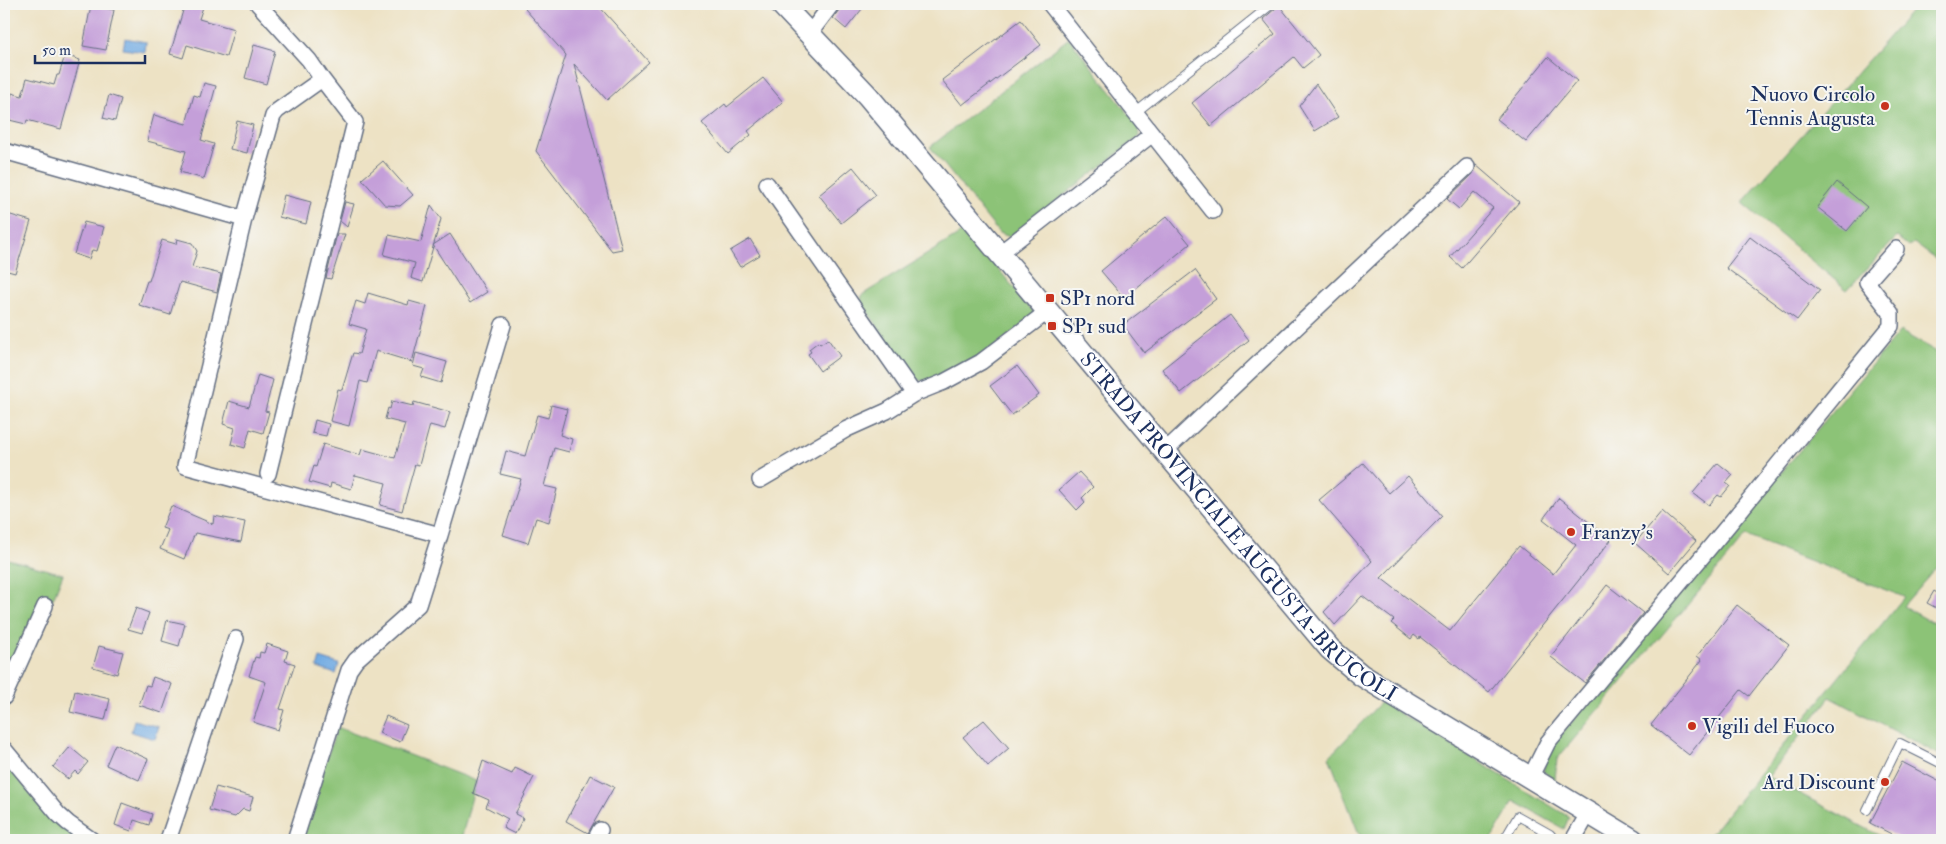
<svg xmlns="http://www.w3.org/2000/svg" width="1946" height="844" font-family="'IM FELL Double Pica',serif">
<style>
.green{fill:#8cc377;stroke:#54796a}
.water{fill:#73ace3;stroke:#476ea0}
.building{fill:#c49fd9}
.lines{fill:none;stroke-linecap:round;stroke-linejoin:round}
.lane-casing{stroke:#646e82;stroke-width:10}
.street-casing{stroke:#646e82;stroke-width:18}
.secondary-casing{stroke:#646e82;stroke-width:24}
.lane{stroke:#fff;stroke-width:8}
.street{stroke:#fff;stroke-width:15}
.secondary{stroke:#fff;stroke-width:21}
.poi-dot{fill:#c8321e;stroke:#f6f6f2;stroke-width:2}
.labels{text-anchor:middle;stroke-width:4;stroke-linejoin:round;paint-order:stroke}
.poi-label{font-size:21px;fill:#1b2f5e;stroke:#f6f6f2;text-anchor:start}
.street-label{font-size:21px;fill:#1b2f5e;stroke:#f6f6f2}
</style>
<rect width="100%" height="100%" fill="#f6f6f2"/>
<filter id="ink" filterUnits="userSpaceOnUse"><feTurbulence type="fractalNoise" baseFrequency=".02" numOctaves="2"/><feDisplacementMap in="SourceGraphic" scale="10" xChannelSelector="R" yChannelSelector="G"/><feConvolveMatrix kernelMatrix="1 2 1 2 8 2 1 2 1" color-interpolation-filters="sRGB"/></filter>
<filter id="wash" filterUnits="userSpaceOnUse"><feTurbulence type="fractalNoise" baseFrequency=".0096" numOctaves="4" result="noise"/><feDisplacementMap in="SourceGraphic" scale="20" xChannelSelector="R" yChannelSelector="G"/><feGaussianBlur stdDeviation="1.12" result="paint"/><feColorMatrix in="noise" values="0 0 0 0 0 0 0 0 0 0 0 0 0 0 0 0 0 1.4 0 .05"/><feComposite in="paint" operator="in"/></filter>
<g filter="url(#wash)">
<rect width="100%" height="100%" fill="#ede2c4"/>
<path class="green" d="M1915,7L1942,9V264L1914,243L1909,247L1897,237L1847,290L1742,203Z
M1069,38L1138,126L1139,137L1010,237L999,233L930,147Z
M966,230L1034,312V316L988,352L936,379L922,381L913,378L861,302L862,295Z
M1900,331L1942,355V561L1903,606L1942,628V756L1830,697L1768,777L1888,840H1706L1904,597L1746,536L1557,759L1555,780L1543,771L1550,748Z
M4,558L63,574L53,599L42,598L4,678Z
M1381,702L1569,817L1564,829L1514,801L1491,840H1367L1359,834L1329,757Z
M337,727L476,781L461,840H300Z
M4,757L30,793L61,825L83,840H4Z"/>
<path class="water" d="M125,38L146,42L145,52L123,49Z
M320,658L339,664L336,674L317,668Z
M134,720L159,727L155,739L131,732Z"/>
<g id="blocks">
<path class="building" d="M185,4H204L199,19L234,29L226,57L187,45L183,58L170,54Z
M531,4H597L649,62L607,100L574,64L622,249L612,251L536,151L566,55L525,9Z
M841,4H866L846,29L833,18L839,10Z
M1278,4L1319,55L1303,68L1294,57L1211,126L1192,103L1275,34L1263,19L1276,8Z
M91,5L114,10L106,50L83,46Z
M1021,20L1041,45L962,105L942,80Z
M254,45L275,51L266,84L245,78Z
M65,55L80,60L61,129L27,120L26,124L5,119L12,93L22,96L27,78L54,85L57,75H59Z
M1548,57L1577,81L1526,142L1497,119Z
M763,78L783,102L748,131L751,135L728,154L702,123L725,104L727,107Z
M204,83L216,86L201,140L214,144L204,179L180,172L186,151L147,141L154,115L186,124L194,95L200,97Z
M1316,84L1338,117L1315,131L1299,106Z
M109,95L121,99L115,121L103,118Z
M237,121L253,125L247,153L230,149Z
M383,161L413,195L400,206L385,205L362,179Z
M1476,165L1519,202L1462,268L1450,257L1493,208L1474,192L1459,209L1447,199L1473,174Z
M853,167L876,195L841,223L819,195Z
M1837,182L1867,207L1847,231L1817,207Z
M284,195L311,202L306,224L279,217Z
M345,202L354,204L347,227L340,221Z
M431,205L441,219L423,282L411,278L415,263L384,255L389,235L421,242Z
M4,213L31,221L15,273L4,270Z
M1167,216L1190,244L1124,298L1101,271Z
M84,222L104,227L97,251L92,250L89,259L74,254Z
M337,234H345L331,279L326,278Z
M450,234L487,292L470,303L433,245Z
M1750,237L1820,290L1797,320L1726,268Z
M177,239L192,243L197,251L192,267L221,274L217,292L180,282L170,315L139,305L147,281H149L162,240L176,244Z
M750,239L760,255L740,267L730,251Z
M1195,270L1216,299L1144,353L1123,325Z
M368,293L408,305L409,301L427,306L412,362L376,351L367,383L360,381L349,426L330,421L338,389L342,390L353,353L359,354L366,329L349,324L356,301L365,304Z
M1230,315L1249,340L1181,393L1162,369Z
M828,339L840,356L820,371L808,354L811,352L809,349L818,342L820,344Z
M416,353L447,362L441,383L421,377L424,369L413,366Z
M1017,366L1039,395L1012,415L990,386Z
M258,375L273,380L265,411L269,412L263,433L250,429L245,448L231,444L235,428L223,424L229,401L249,407Z
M392,401L413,406L414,402L450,412L445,429L430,425L419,465L415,464L402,511L380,505L386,483L355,475L351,489L331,483L330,488L309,482L314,466L316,467L323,444L360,455L362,449L395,458L405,424L385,419L388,408L390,409Z
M551,405L567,409L560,435L572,439L569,452L554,448L544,486L557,489L549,522L536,518L528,543L503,535L521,479L500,474L506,451L525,456L537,415L548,418Z
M315,420L329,424L326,436L312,433Z
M1363,463L1389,493L1408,476L1442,516L1381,578L1450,631L1519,546L1553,574L1576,545L1543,519L1559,498L1611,540L1489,692L1420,637L1419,639L1414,635L1411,639L1391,623L1394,620L1362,596L1335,625L1324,612L1372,561L1319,500Z
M1718,463L1733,475L1726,483L1730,486L1721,497L1718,495L1709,505L1693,493Z
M1079,472L1093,487L1082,498L1085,502L1077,510L1059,490Z
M171,506L213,524L214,516L245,522L241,542L195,533L184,559L160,549L168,530L162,528Z
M1662,511L1696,541L1669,573L1635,543Z
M1607,585L1643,613L1585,683L1551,657Z
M1934,591L1942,596V611L1927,603Z
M1737,605L1789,645L1749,696L1741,690L1689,755L1651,725L1702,660L1697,656Z
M136,608L149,613L142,633L128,629Z
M167,620L185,624L179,646L162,641Z
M267,644L288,651L285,661L295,664L280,709L284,710L278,730L253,722L266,682L249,676L255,657L259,658L260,652L264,653Z
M99,646L123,652L117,674L93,667Z
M153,677L172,684L162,713L139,705L146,685L150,686Z
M75,691L110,699L105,720L70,712Z
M386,716L407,725L400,742L379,733Z
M984,720L1009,748L988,766L963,737Z
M115,744L148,759L139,780L106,765Z
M70,747L88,762L78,774L75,771L68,779L53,767Z
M483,761L512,774L515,768L534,777L515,814L523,818L515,834L503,828L508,819L486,807L489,800L473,793Z
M1902,762L1942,783V833L1938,840H1903L1870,823Z
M590,775L614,787L588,833L566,821Z
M216,787L253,797L249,811L243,809L235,817L209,810Z
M122,803L152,814L149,825L134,820L131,831L115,825Z"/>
</g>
</g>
<g filter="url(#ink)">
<use href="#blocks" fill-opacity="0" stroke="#646e82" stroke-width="1"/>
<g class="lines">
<g class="lane-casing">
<path id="lane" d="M1135,113L1272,4
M1867,810L1900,743L1942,764
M1504,840L1518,816L1550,834L1555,840"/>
</g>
<g class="street-casing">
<path id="street" d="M258,4L309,60L322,79L277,111L273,116L244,219L185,466L440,535L418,605L356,660L349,670L295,840
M1050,4L1213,211
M810,33L832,4
M4,151L244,219
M767,184L914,394
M999,254L1151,135
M1164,452L1467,167
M268,474L355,122L322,79
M760,480L847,429L887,411L914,394L944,382L981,362L1047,312
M440,535L503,325
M4,697L45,606
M4,749L58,814L68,823L92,840
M1530,778L1548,742L1731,522L1891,326V313L1867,282L1896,249
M168,840L236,639
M595,840L600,830
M1573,840L1588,814"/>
</g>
<g class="secondary-casing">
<g id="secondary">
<path id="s1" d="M781,4L868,96L1330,649L1361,675L1633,840"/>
</g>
</g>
<use href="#lane" class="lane"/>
<use href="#street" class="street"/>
<use href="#secondary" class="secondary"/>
</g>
</g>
<g class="poi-dot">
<circle cx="1885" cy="106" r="5"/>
<rect x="1045" y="293" width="10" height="10" rx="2.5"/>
<rect x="1047" y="321" width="10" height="10" rx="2.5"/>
<circle cx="1571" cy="532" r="5"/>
<circle cx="1692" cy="726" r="5"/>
<circle cx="1885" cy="782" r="5"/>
</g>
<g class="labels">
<g class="poi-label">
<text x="1875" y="101" text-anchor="end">Nuovo Circolo<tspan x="1875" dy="24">Tennis Augusta</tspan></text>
<text x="1060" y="305">SP1 nord</text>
<text x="1062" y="333">SP1 sud</text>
<text x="1581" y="539">Franzy's</text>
<text x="1702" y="733">Vigili del Fuoco</text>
<text x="1875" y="789" text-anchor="end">Ard Discount</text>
</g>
<g class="street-label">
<text dy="7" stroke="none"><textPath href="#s1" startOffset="696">STRADA PROVINCIALE AUGUSTA-BRUCOLI</textPath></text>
</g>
</g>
<rect width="1946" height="844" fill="none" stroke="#f6f6f2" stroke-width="20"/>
<path d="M35 55v8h110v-8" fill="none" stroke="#1b2f5e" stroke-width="2.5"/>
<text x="42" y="55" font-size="15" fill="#1b2f5e" stroke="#f6f6f2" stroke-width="4" paint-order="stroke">50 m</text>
</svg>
